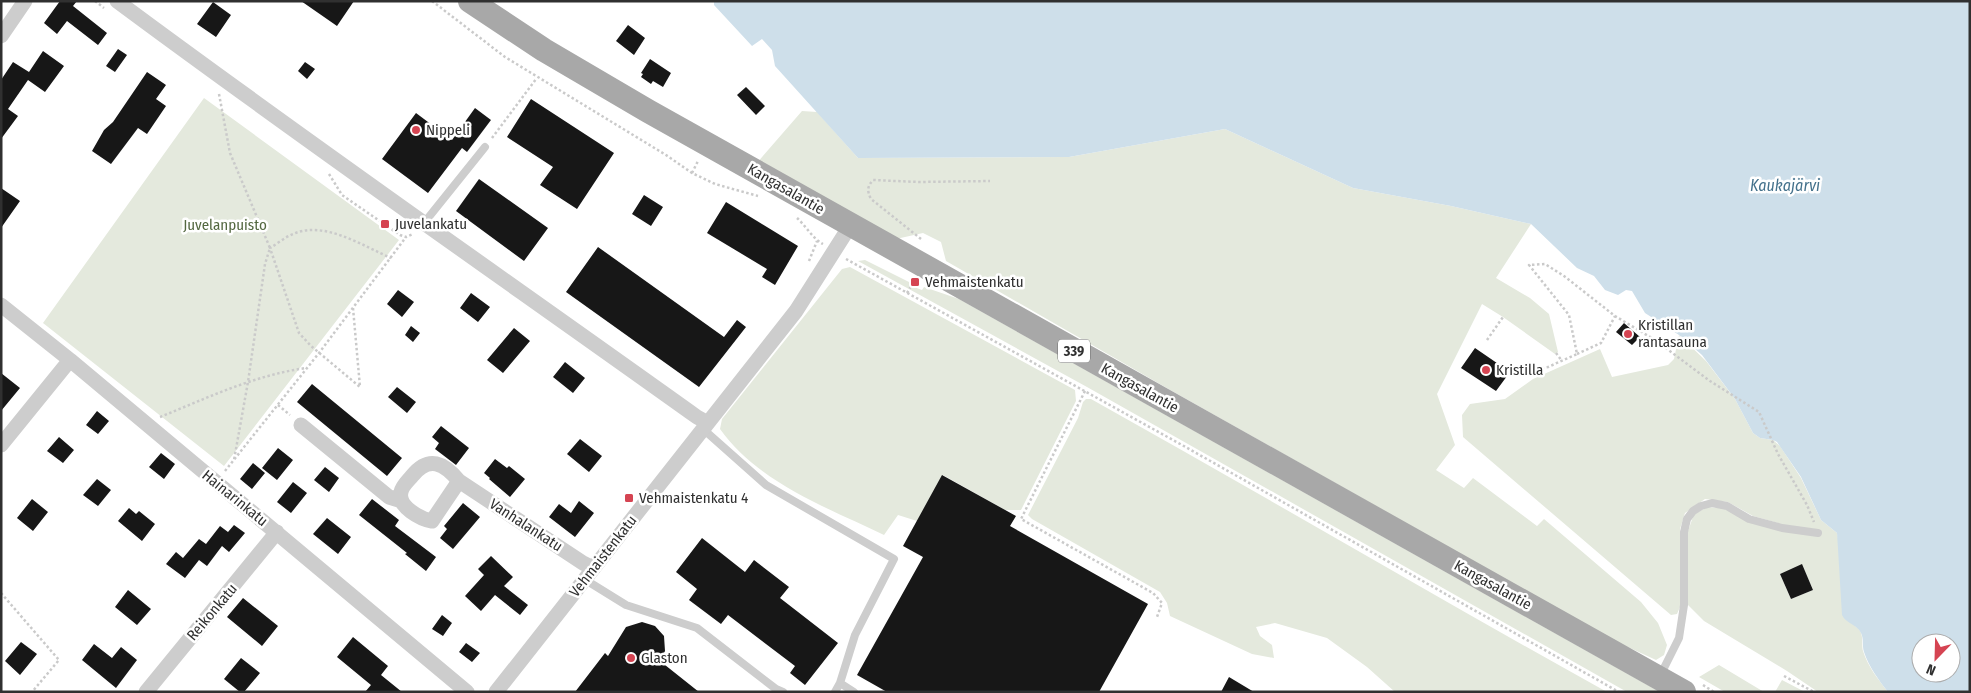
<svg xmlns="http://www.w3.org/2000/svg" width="1971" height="693" font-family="'Fira Sans Condensed',sans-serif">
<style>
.green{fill:#e4e9dd;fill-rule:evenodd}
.water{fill:#cedfea;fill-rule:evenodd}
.building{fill:#171717}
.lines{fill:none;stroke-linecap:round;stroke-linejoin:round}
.path{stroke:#cacaca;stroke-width:2.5;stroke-dasharray:2.5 2.5;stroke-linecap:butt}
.lane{stroke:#cdcdcd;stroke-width:8}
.street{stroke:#cdcdcd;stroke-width:15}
.primary{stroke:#a8a8a8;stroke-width:24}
.poi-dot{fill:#d54452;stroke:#fff;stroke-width:2}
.labels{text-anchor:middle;stroke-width:5;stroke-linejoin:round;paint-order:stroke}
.shield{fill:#fff;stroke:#6e6e6e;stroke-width:1}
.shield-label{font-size:14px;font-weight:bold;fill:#303030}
.poi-label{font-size:15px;fill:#303030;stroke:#fff;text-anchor:start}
.street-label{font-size:15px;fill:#303030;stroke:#fff}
.park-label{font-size:15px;fill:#546841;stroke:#fff}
.water-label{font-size:16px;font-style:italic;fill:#45728c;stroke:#fff}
</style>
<rect width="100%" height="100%" fill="#fff"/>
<path class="green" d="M204,98L399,240L224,466L43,323Z
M802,111L817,112L858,158L1069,157L1225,129L1353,188L1451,206L1531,224L1496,278L1530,298L1549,314L1558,352L1555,354L1503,317L1482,304L1437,394L1455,445L1436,470L1464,488L1473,478L1537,526L1544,519L1641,602L1658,623L1667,645L1664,655L1656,660L1617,642L1172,391L946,261L941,242L923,233L896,239L756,164Z
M865,260L915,285L914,287L922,290L924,287L959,299L1660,692H1627L1087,387L858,261Z
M850,267L1075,390L1076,401L1021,510H1005L943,475L917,521L898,515L884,535C826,507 759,483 720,429L722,419L842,269Z
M1679,335L1706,361L1735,399L1753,433L1760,438L1773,440L1780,446L1801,478L1821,520L1837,533L1855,626C1865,632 1861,641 1863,651C1868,667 1878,679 1888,692H1818L1787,671L1704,621L1688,605V531L1694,514L1708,507L1729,509L1756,523H1778L1753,516L1728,502L1705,499L1685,513L1680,529V607L1677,614L1671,615L1463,437L1462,415L1470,404L1505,399L1533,379L1600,349L1612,377L1668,365L1674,359ZM1802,565L1813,590L1791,599L1780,574Z
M1086,399H1091C1263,495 1434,596 1607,692H1395L1367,667L1327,638L1275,623L1256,627L1260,636L1272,645L1274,658L1252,654L1170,616L1167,603L1160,592L1032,519L1028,515L1078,418L1083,402Z
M1719,665L1764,692H1725L1699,677Z
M1782,680L1805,692H1775Z"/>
<path class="water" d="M714,1H1970V692H1888C1878,679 1869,667 1864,652C1862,646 1864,639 1861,633C1857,624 1846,624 1842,615L1837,533L1821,520L1801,477L1777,442L1773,440L1760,438L1753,433L1735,399L1702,355L1679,335L1645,313L1632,291L1626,290L1618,295L1605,290L1594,276L1577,268L1531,224L1451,206L1353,188L1225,129L1069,157L858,158L775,66L772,50L762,39L752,46L714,5ZM1921,643H1951V673H1921Z"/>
<path class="building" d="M60,1H77L73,6L107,33L98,45L67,21L57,34L44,23Z
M301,1H354L337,26Z
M213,2L231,15L216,37L197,24Z
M628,25L645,38L634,55L616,41Z
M118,49L127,55L115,72L106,66Z
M43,51L64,66L45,92L28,80L8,109L18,116L1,139V80L13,62L29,72Z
M650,59L671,73L663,87L653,81L651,84L641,77L643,74L641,73Z
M305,62L315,69L307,79L298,71Z
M147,72L166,85L156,99L166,106L147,134L138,128L111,164L92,151L104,130L113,122Z
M746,87L765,106L756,115L737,95Z
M531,99L614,153L577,209L540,185L553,167L507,137Z
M475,108L491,120L467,152L462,148L428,193L382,159L416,113L452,140Z
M479,179L548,228L524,261L456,211Z
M1,188L20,201L1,228Z
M644,195L663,207L651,226L632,214Z
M726,202L798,246L775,285L762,277L767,269L707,233Z
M598,247L724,337L737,320L746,327L699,387L566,292Z
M398,290L414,302L402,317L387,304Z
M471,293L490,307L478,322L460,308Z
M1624,323L1640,337L1632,345L1616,332Z
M411,326L420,333L413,342L405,335Z
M514,328L530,341L503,373L487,360Z
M1475,348L1510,372L1496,391L1461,368Z
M565,362L585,378L573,393L553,377Z
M1,373L20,388L1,411Z
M312,384L402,458L387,476L297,402Z
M397,387L416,402L407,413L388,397Z
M97,411L109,421L98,434L86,425Z
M441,426L469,448L456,465L435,449L439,443L432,437Z
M59,437L74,450L63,463L47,451Z
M580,439L602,456L589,472L567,454Z
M278,448L293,460L277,480L262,468Z
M161,453L175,464L164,479L149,467Z
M495,459L507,468L509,466L525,479L510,497L489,479L490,478L484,473Z
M253,463L265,473L252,489L240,479Z
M325,467L339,478L329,492L314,480Z
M942,475L1016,516L1010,526L1148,604L1099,692H887L857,675L923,557L903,546Z
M97,479L111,490L98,506L83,495Z
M293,482L307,493L291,513L277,502Z
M32,499L48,512L33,531L17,518Z
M372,499L399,520L395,526L436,557L426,571L405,554L407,553L359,515Z
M579,501L594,513L575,537L549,517L559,504L571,513Z
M463,503L480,517L453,549L440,538L447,529L444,526Z
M129,508L136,514L139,511L155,524L142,541L118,521Z
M327,518L351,537L338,554L313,534Z
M234,525L245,533L229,552L222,546L207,566L199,560L185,578L166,564L176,552L183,558L199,539L206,544L220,526L228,532Z
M702,538L745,572L754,560L789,587L780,598L838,643L805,685L790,673L795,666L728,615L721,624L689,600L697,589L676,572Z
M491,556L513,577L504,586L528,605L520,615L495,595L481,611L465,596L484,575L478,569Z
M1802,564L1813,590L1791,599L1780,574Z
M128,590L151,609L137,625L115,607Z
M243,598L278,626L262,646L227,617Z
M442,615L452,623L443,636L432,629Z
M642,622L655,626L664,636L665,651L660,661L699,692H575L605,653L608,656L626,627Z
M353,637L388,666L381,675L402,692H365L371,685L337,657Z
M21,642L37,654L20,675L5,661Z
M466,643L480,653L472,662L459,652Z
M94,644L112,658L121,647L137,660L116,688L82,660Z
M241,658L260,673L244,692H240L224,679Z
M1229,677L1254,692H1221Z"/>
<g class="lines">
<path class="path" d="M95,1L104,8
M432,1L505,57L666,155L692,173L715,184L758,196
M219,94L230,153L270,248L265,264L248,382L234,460
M492,138L536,79
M692,173L698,161
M329,174L342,195L400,235L406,237L413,234
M797,218C806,226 813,239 823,244
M921,239L871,199C867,191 867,187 873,180L919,182L990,181
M846,259L1182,445L1619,692
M809,261L817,241
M907,293L913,283
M353,308L360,387L311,346L299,333L270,248C277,244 285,237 293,234C324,220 363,246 391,258
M1487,340L1503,317
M1556,353L1562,361
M1577,354L1601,343L1615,316
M1517,372L1548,367L1577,354L1569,315L1529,265L1545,264L1564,276L1615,316L1655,340L1710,381L1759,412L1778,454L1807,505L1814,522
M1085,391L1021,519L1153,593L1162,603L1157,617
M278,405L290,415
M160,417C207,398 255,375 306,368
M225,471L319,353L406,237
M1,593L59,660L32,692
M1784,676L1814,692
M1703,685L1714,692"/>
<path class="lane" d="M424,223L485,147
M703,429L766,485L894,559L855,635L840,683L854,692
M584,579L626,605L697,628L776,689L783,692
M1660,676L1679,638L1684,605V532L1687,519L1693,511L1701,506L1712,503L1727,506L1749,519L1782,528L1818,533
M835,692L840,683"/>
<path class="street" d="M117,1C308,143 504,279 697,417L708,423
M1,36L25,1
M1,305L70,360L467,692
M301,425L389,497L402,501
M1,445L70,360
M459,481L432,521C421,519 397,507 401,492C402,486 408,481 412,476C429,455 444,463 459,481L583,563L593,568
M146,692L277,532
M496,692L796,311L850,226"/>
<path class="primary" d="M470,1L544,50L648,111L1684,692"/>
</g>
<g class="poi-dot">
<circle cx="416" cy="130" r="5"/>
<rect x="380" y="219" width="10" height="10" rx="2.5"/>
<rect x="910" y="277" width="10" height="10" rx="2.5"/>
<circle cx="1628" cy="334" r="5"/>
<circle cx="1486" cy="370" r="5"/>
<rect x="624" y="493" width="10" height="10" rx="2.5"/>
<circle cx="631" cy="658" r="5"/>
</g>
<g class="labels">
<rect class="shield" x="1058" y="339.5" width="32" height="23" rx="4"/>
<g class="shield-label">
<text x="1074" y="356">339</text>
</g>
<g class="poi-label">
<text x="426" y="135">Nippeli</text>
<text x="395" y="229">Juvelankatu</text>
<text x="925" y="287">Vehmaistenkatu</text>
<text x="1638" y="330">Kristillan<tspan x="1638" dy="17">rantasauna</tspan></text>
<text x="1496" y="375">Kristilla</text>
<text x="639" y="503">Vehmaistenkatu 4</text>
<text x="641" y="663">Glaston</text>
</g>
<g class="street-label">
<text transform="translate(786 189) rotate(30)" y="5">Kangasalantie</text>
<text transform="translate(1140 388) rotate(29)" y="5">Kangasalantie</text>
<text transform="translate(235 498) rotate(39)" y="5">Hainarinkatu</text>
<text transform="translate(526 525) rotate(33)" y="5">Vanhalankatu</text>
<text transform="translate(603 556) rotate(-52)" y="5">Vehmaistenkatu</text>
<text transform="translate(1493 585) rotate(29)" y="5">Kangasalantie</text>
<text transform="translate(212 612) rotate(-50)" y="5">Reikonkatu</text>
</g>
<g class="park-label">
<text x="225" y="230">Juvelanpuisto</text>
</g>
<g class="water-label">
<text x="1785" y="191">Kaukajärvi</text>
</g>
</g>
<rect width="1971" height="693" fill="none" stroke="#303030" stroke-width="5"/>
<g transform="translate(1936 658) rotate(203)"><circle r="24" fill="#ffffff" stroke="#acacac"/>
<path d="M0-4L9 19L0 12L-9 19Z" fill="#d54452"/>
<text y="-8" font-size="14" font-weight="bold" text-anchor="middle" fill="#303030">N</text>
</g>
</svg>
